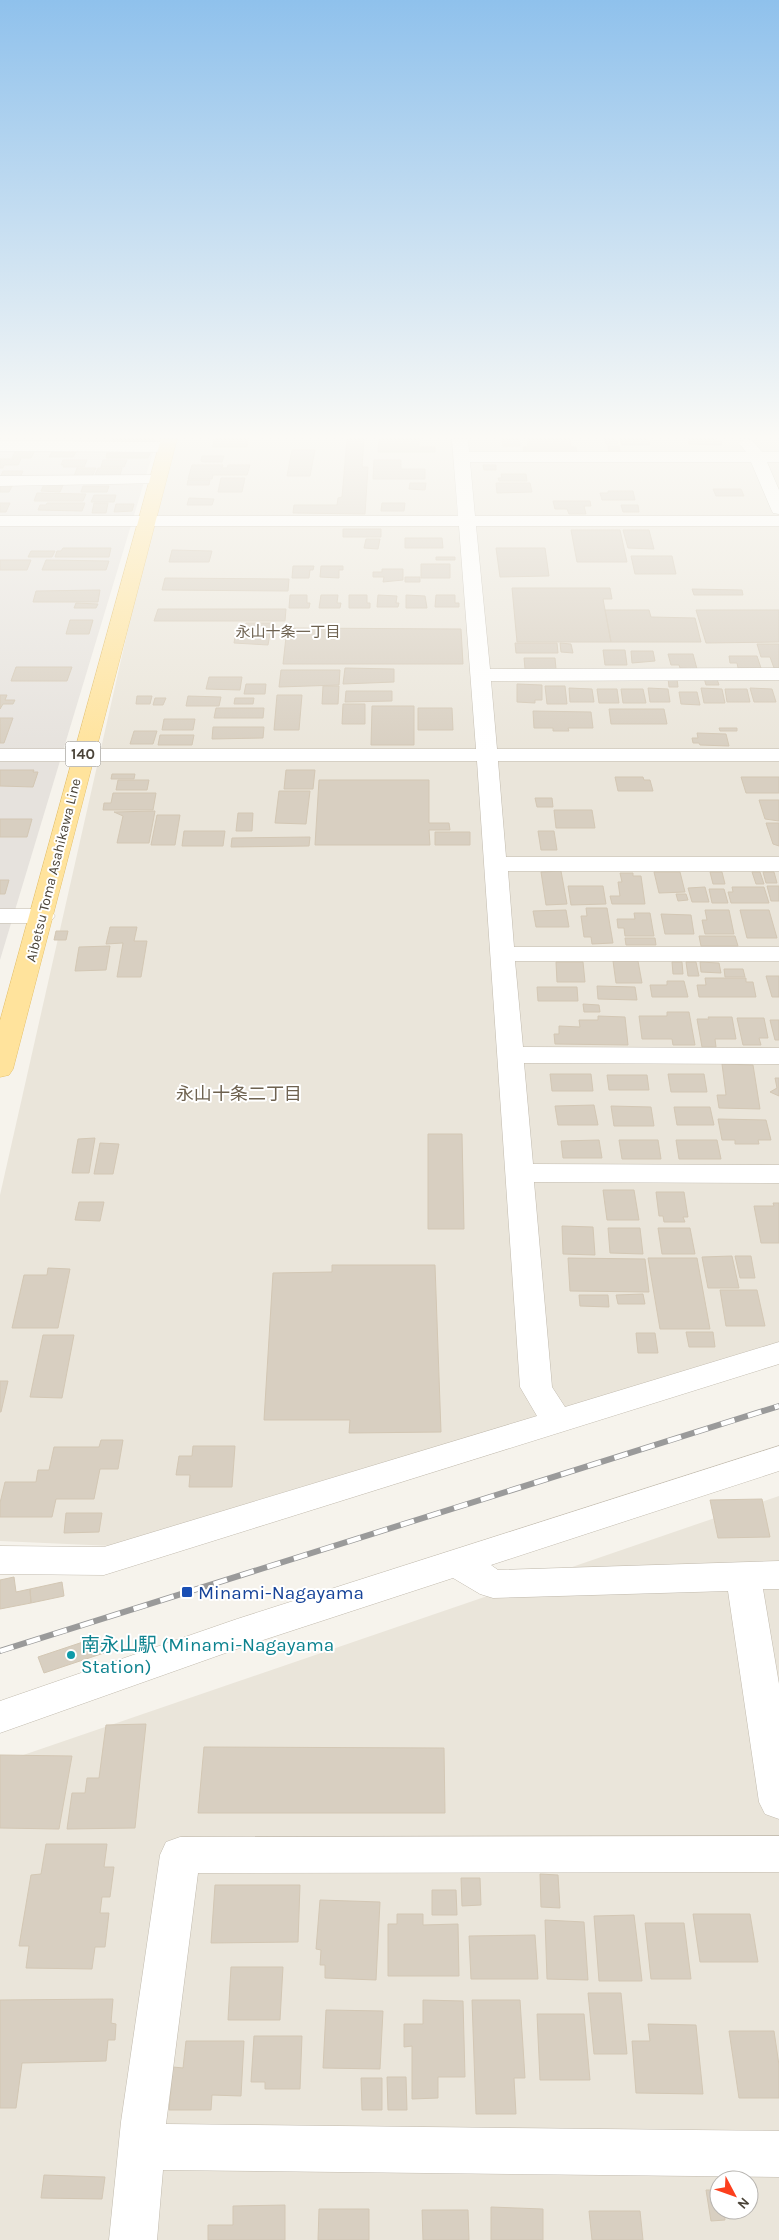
<svg xmlns="http://www.w3.org/2000/svg" width="779" height="2240" font-family="Karla,'Noto Sans JP',sans-serif">
<style>
.residential{fill:#eae5da;fill-rule:evenodd}
.industrial{fill:#e6e2dd}
.building{fill:#d8cfc1;stroke:#d3c7b4}
.lines{fill:none;stroke-linecap:round;stroke-linejoin:round}
.minor-casing{stroke:#c2bbae;stroke-width:1}
.major-casing{stroke:#e6c16a;stroke-width:1}
.minor{fill:#fff;fill-rule:evenodd}
.major{fill:#ffe39c;fill-rule:evenodd}
.rail-casing{stroke:#9a9a9a;stroke-width:6}
.rail{stroke:#fff;stroke-width:4.5;stroke-dasharray:14;stroke-linecap:butt}
.transit-dot{fill:#1a4fb4;stroke:#fff;stroke-width:2}
.culture-dot{fill:#0f9aa8;stroke:#fff;stroke-width:2}
.labels{text-anchor:middle;stroke-width:4;stroke-linejoin:round;paint-order:stroke}
.far-street-label{font-size:14px;fill:#4b4439;stroke:#fff}
.far-neighbourhood-label{font-size:15px;fill:#6e6250;stroke:#fff}
.shield{fill:#fff;stroke:#817c74;stroke-width:1}
.shield-label{font-size:15px;font-weight:bold;fill:#4b4439}
.neighbourhood-label{font-size:18px;fill:#6e6250;stroke:#fff}
.near-transit-label{font-size:19px;fill:#164399;stroke:#fff;text-anchor:start}
.near-culture-label{font-size:19px;fill:#0d838f;stroke:#fff;text-anchor:start}
</style>
<rect width="100%" height="100%" fill="#f6f3ec"/>
<path class="residential" d="M171,439H779V1342L112,1546L0,1541V1195Z
M779,1496V2240H0V1763ZM719,2180H749V2210H719Z"/>
<path class="industrial" d="M0,439H157L0,960Z"/>
<path class="building" d="M113,439H153L152,442L112,441Z
M214,439H248L247,447H213Z
M347,439H364L362,467H368L365,514L293,513L294,505H337L338,498L342,497Z
M379,439H419V447H435V452H378Z
M502,439H519L520,446H503Z
M527,439H570L571,447H576L577,454L524,453L523,447H528Z
M605,439H616L618,444H606Z
M620,439H648L650,445H622Z
M688,439H716V441H721L722,445L689,444Z
M608,446H619L620,453H609Z
M16,450H35L31,458H12Z
M292,450H315L310,476H287Z
M52,452H76L73,457H49Z
M107,453H150L148,458H106Z
M202,456H224L222,462H203L201,461Z
M0,459H21L18,465H4L3,468H0Z
M63,460H87L84,467H63L64,465H61Z
M103,460H127L124,467H101Z
M374,460H401V469H425V479H373Z
M192,465H223L222,468H227L228,465H250L247,475H213L212,479H188Z
M483,465H496V470H484Z
M77,468H96L91,479H73Z
M98,468H122L120,475H95Z
M3,471H23L20,478H0Z
M501,474H526L527,481H499L498,478H502Z
M221,478H245L242,492H218Z
M188,480H210L209,485H187Z
M45,482L64,483L60,492L41,491Z
M410,483H426L425,490L409,489Z
M496,483H530L532,492L497,493Z
M0,484H13L9,492H0Z
M83,486H109L107,492H81Z
M713,489H741L744,496H716Z
M608,491H633L635,500H602L600,493H608Z
M37,493L86,494L83,501H34Z
M94,495H116L114,502H91Z
M189,498L214,499L212,505H187Z
M553,501H590L591,506H584L586,514H569L567,509H555Z
M0,503H10L6,512H0Z
M47,503H85L82,511L38,510L40,505H46Z
M94,503H108L106,513H92Z
M382,503H405L404,511H381Z
M116,504H134L132,511L114,512Z
M621,505H638L639,512H623Z
M343,529H381V537H343Z
M571,530H620L627,562H577Z
M623,530H649L654,549L628,548Z
M405,538H442L443,548H405Z
M366,539H380L378,549L364,548Z
M63,548H111L109,557H55L57,551H61Z
M496,548H545L549,576L500,577Z
M172,550L212,551L209,562H169Z
M31,551H55L52,557H28Z
M631,556H672L676,574H635Z
M436,557H455V560H436Z
M0,560H31L27,570H0Z
M46,560L109,561L106,570H42Z
M421,564H450V578H421Z
M293,566H314L313,570H310L309,578H292Z
M321,566H343V570H339V578L320,577Z
M382,569H403V580L383,582L384,577H373V572H382Z
M405,577H420V582H405Z
M165,578L289,579L288,591L162,590Z
M512,588H610L612,599H603L611,642H517Z
M692,589L742,590L743,595H694Z
M100,590L98,602H33L36,591Z
M290,595H307V603H310L309,608H289Z
M321,595H338L337,603H341L340,608H319Z
M349,595H367V603H370V608H349Z
M378,595L397,596L396,603H399L398,607H377Z
M406,595L425,596L427,608H406Z
M436,595H455V603H459V607H435Z
M76,603L98,604L96,608H74Z
M158,609H286L285,621H154Z
M605,610H649L651,617L695,618L701,642H611Z
M696,610H779V642L706,643Z
M70,620H93L89,634H66Z
M246,623H272L268,645L234,643L235,637H244Z
M287,628L461,629L463,664H283Z
M515,643H557L558,653H516Z
M560,643L571,644L573,653L561,652Z
M757,644H779V668H774L770,657H761Z
M603,650H625L627,665H605Z
M631,651H653L655,661L632,663Z
M668,654H693L697,669L680,668L679,665H671Z
M729,656H757L761,668H738L737,663H730Z
M524,658H555L556,669H525Z
M16,667H72L67,681H11Z
M345,668L394,669V682L343,684Z
M281,670H340L339,685L279,687Z
M209,677H242L240,690L206,689Z
M668,678L677,679L678,687H669Z
M704,678L717,679L719,685H706Z
M246,684H266L265,694H244Z
M517,684L542,685V700H535V703L517,702Z
M323,686H339L338,704H322Z
M545,686H565L567,704H547Z
M569,688L592,689L594,702H570Z
M648,688L668,689L670,702H650Z
M701,688L722,689L725,703H704Z
M750,688L772,689L776,702H754Z
M597,689H617L619,703H599Z
M621,689H643L646,703H623Z
M725,689H747L750,702H727Z
M346,691H392V701L345,702Z
M679,692H697L700,705L681,704Z
M0,695H7L5,700H15L13,704H3L0,709Z
M277,695H302L299,730H274Z
M137,696H152L150,704H136Z
M188,696L221,697L219,706H186Z
M155,698H166L163,705H153Z
M235,698H254L253,704H234Z
M343,704H365V724H342Z
M372,706H414V745H371Z
M216,708H264L263,718H214Z
M418,708H452L453,730H418Z
M609,709H664L667,724H611Z
M533,711L591,712L593,728H568L569,731H553V728H534Z
M0,718H13L4,743H0Z
M164,719H195L193,730H162Z
M213,727H264L263,738L212,739Z
M719,728H737V731H720Z
M134,731H157L153,744H130Z
M697,733L726,734L729,746L700,745L699,743H693L692,738H698Z
M160,735H194L192,745H158Z
M0,770H34L33,772H38L33,787L0,786Z
M286,770H315L313,789H284Z
M112,774H135L134,779H111Z
M615,777H643L644,780H650L653,791H618Z
M741,777H779V793H746Z
M118,780H149L147,790H116Z
M319,780H429V823H449L450,830H429L430,845H315Z
M279,791H310L306,824L275,823Z
M113,793H156L153,810H103L104,803H111Z
M535,798H552L553,807H537Z
M759,800H779V821L765,819Z
M554,810H592L595,828H556Z
M155,811L149,843H117L123,816L114,812Z
M238,813H253L252,831H236Z
M157,815H180L175,845H151Z
M0,819H32L27,837H0Z
M766,823H779V846L773,844Z
M184,831H225L223,846H182Z
M538,831H554L557,850H541Z
M435,832H470V845H435Z
M310,837L309,846L231,847L232,838Z
M561,871L567,904L546,905L541,872Z
M654,872H680L685,892L659,893Z
M710,872H722L725,884H713Z
M752,872H760L764,884H756Z
M763,872H774L777,883H766Z
M620,873H633V876H641L645,904H612L610,896H620L618,882H622Z
M0,880H9L5,894H0Z
M568,886H603L606,904L571,905Z
M767,886H779V901H771Z
M705,887L709,902H692L688,888Z
M732,887H764L769,903H731L728,892H733Z
M709,889H724L728,903H712Z
M676,894H686L688,900L678,901Z
M586,908H607L613,943L592,944L591,937H584L581,916H587Z
M566,910L569,927H536L533,911Z
M705,910H729L734,934H705L702,920H707Z
M740,910H769L777,938H747Z
M634,913H650L654,936H625L624,928H618L617,919H635Z
M661,914L691,915L694,934H665Z
M110,927H137L134,941H147L141,977H117L123,943L106,944Z
M56,931H68L66,940H54Z
M699,936H735L738,946H701Z
M625,938H655L656,945H626Z
M110,946L106,970L75,971L79,947Z
M613,961H638L642,983H616Z
M556,962H583L585,982H557Z
M672,962H682L683,974H673Z
M686,962H696L699,976H688Z
M700,962L719,963L721,973L701,972Z
M724,969H743L745,977H725Z
M766,976H779V997H772Z
M705,978H746V982H753L756,997H699L697,985H706Z
M667,981H684L688,997H652L650,985H667Z
M597,986L635,987L637,1000L598,999Z
M537,987H577L578,1001H538Z
M583,1004L599,1005L600,1012H584Z
M667,1012H689L695,1045H673L672,1039H642L639,1016H667Z
M598,1016L625,1017L628,1045L555,1044L554,1034H559V1026L580,1027L579,1020H598Z
M708,1017H732L736,1039H715L716,1047H702L697,1019H709Z
M737,1018H764L768,1038H759L761,1045H743Z
M770,1020H779V1040H775Z
M722,1064L753,1065L760,1109L719,1108L717,1095H726Z
M550,1074H591L593,1091H552Z
M668,1074H704L707,1092H671Z
M607,1075H647L649,1090H609Z
M775,1078H779V1096L770,1092L777,1088Z
M594,1105L598,1125H558L555,1106Z
M611,1106L651,1107L654,1126H614Z
M674,1107H710L714,1125H677Z
M718,1119L766,1120L771,1140H758L759,1144H735V1140H722Z
M428,1134H462L464,1229H428Z
M95,1138L89,1173H72L78,1139Z
M599,1140L602,1158H563L561,1141Z
M619,1140H658L661,1159H622Z
M676,1140H717L721,1159H679Z
M100,1143L119,1144L113,1174H94Z
M603,1190H634L639,1220H607Z
M656,1192H684L688,1217H683L685,1222H664L663,1216H659Z
M79,1202H104L100,1221L75,1220Z
M773,1203H779V1243H761L754,1206H774Z
M562,1226L593,1227L595,1255L563,1254Z
M608,1228H640L643,1254L610,1253Z
M658,1228H690L695,1254H662Z
M732,1256L739,1288H708L702,1257Z
M735,1256H751L755,1278H740Z
M568,1258L645,1259L649,1292L570,1291Z
M648,1258H697L710,1329H660Z
M332,1265H435L441,1432L349,1433L350,1420H264L273,1273L332,1272Z
M48,1268L70,1269L58,1328H12L24,1275H47Z
M720,1290H757L765,1326H726Z
M643,1294L645,1304H618L616,1295Z
M579,1295H608L609,1307L580,1306Z
M686,1332H713L715,1347H689Z
M636,1333H655L658,1353H638Z
M43,1335H74L62,1398L30,1397Z
M0,1381H8L1,1412H0Z
M101,1440H123L118,1469H100L94,1499H56L52,1517H0V1503L5,1482H36L38,1470H49L54,1447H99Z
M193,1446H235L232,1487H189L190,1475H176L179,1456H192Z
M762,1499L770,1537L718,1538L710,1500Z
M66,1513H102L99,1532L64,1533Z
M14,1577L16,1592L30,1589L31,1603L0,1609V1580Z
M62,1582L64,1596L31,1603L30,1589Z
M98,1637L104,1653L44,1673L38,1657Z
M146,1724L135,1828L67,1829L72,1793H85L87,1778H99L106,1725Z
M204,1747L444,1748L445,1813H198Z
M0,1755L72,1756L59,1829L0,1828Z
M46,1844H107L104,1867H114L110,1897H102L100,1913H109L105,1947H95L92,1969L26,1968L29,1946H19L31,1875L41,1874Z
M540,1874L558,1875L560,1908L541,1907Z
M461,1878H480L481,1905L462,1906Z
M215,1885H300L298,1942L211,1943Z
M432,1890H456L457,1915H432Z
M320,1900L380,1902L376,1980L325,1978V1965H320L321,1950L316,1949Z
M397,1914H423V1925L458,1924L459,1976H388V1924H397Z
M693,1914H750L758,1962H700Z
M634,1915L642,1981H599L594,1916Z
M545,1920L584,1922L588,1980L547,1979Z
M645,1923H684L691,1979H651Z
M535,1935L538,1979H471L469,1936Z
M231,1967H283L280,2020H228Z
M588,1993H621L627,2054H594Z
M113,1999L111,2023L116,2024L115,2040H108L106,2061L22,2063L16,2108H0V2000Z
M423,2000L463,2001L465,2077H438V2098L412,2099V2046L404,2047V2024H423Z
M472,2000H520L525,2078H514L516,2114H476Z
M326,2010L383,2011L380,2069L323,2068Z
M537,2014H584L590,2080H540Z
M648,2024L696,2025L703,2094L636,2093L632,2041H650Z
M729,2031H774L779,2065V2098H739Z
M254,2036H302L300,2089H265V2082H251Z
M186,2041H244L241,2096L212,2095L211,2110H169L173,2067L183,2068Z
M387,2077H406L407,2110H388Z
M361,2078H382V2110H362Z
M44,2175L105,2177L102,2199L41,2198Z
M706,2190H719V2210H724L725,2220L711,2221Z
M285,2205V2240H208V2225H233V2206Z
M491,2207L543,2209V2240H491Z
M319,2209H369V2240H318Z
M422,2210H468L469,2240H423Z
M589,2211H640L643,2240H592Z"/>
<g class="lines">
<g class="minor-casing">
<path id="minor" d="M452,439H468L469,452H746L739,443L744,439L752,440L762,452H779V462H767L779,490V514L773,513L771,509L751,462H470L475,516H779V526H476L490,669L779,668V680L491,681L497,749H779V761H498L506,857H779V871H508L514,947H779V961H515L523,1047L779,1048V1064L524,1063L533,1164L779,1165V1183L534,1182L552,1387L565,1407L779,1342V1364L104,1575L0,1574V1546L104,1547L537,1416L520,1387L477,761H0V749H476L459,526H0V516H458Z
M0,441L166,442L171,444L174,447L171,450L166,452L0,451Z
M158,475L164,477L166,480L164,483L0,486V476Z
M0,909H43L51,911L55,916L51,921L43,923H0Z
M779,1446V1471L491,1565L498,1570L779,1561V1589H763L779,1684V1819L765,1814L759,1802L728,1591L493,1598L480,1594L453,1578L248,1645L0,1733V1701L237,1619Z
M779,1836V1872L198,1873L166,2124L779,2131V2177L163,2170L157,2240H109L121,2122L160,1855L166,1842L180,1837Z"/>
</g>
<g class="major-casing">
<path id="major" d="M161,439H177L13,1069L9,1075L0,1077V1021Z"/>
</g>
<use href="#minor" class="minor"/>
<use href="#major" class="major"/>
<g class="rail-casing">
<path id="rail" d="M0,1651L779,1406"/>
</g>
<use href="#rail" class="rail"/>
</g>
<linearGradient id="sky" x2="0" y2="1"><stop stop-color="#8fc1ec"/><stop offset="0.58" stop-color="#fbfaf6"/><stop offset="1" stop-color="#fbfaf6" stop-opacity="0"/></linearGradient>
<rect width="779" height="753" fill="url(#sky)"/>
<rect class="transit-dot" x="181" y="1586" width="12" height="12" rx="2.5"/>
<circle class="culture-dot" cx="71" cy="1655" r="5"/>
<g class="labels">
<g class="far-street-label">
<text transform="translate(53 870) rotate(-76)" y="5">Aibetsu Toma Asahikawa Line</text>
</g>
<g class="far-neighbourhood-label">
<text x="288" y="637">永山十条一丁目</text>
</g>
<rect class="shield" x="65.5" y="741.5" width="35" height="25" rx="4"/>
<g class="shield-label">
<text x="83" y="759">140</text>
</g>
<g class="neighbourhood-label">
<text x="239" y="1100">永山十条二丁目</text>
</g>
<g class="near-transit-label">
<text x="198" y="1599">Minami-Nagayama</text>
</g>
<g class="near-culture-label">
<text x="81" y="1651">南永山駅 (Minami-Nagayama<tspan x="81" dy="22">Station)</tspan></text>
</g>
</g>
<g transform="translate(734 2195) rotate(131)"><circle r="24" fill="#ffffff" stroke="#b7b4b0"/>
<path d="M0-4L9 19L0 12L-9 19Z" fill="#fc3f1d"/>
<text y="-8" font-size="14" font-weight="bold" text-anchor="middle" fill="#4b4439">N</text>
</g>
</svg>
